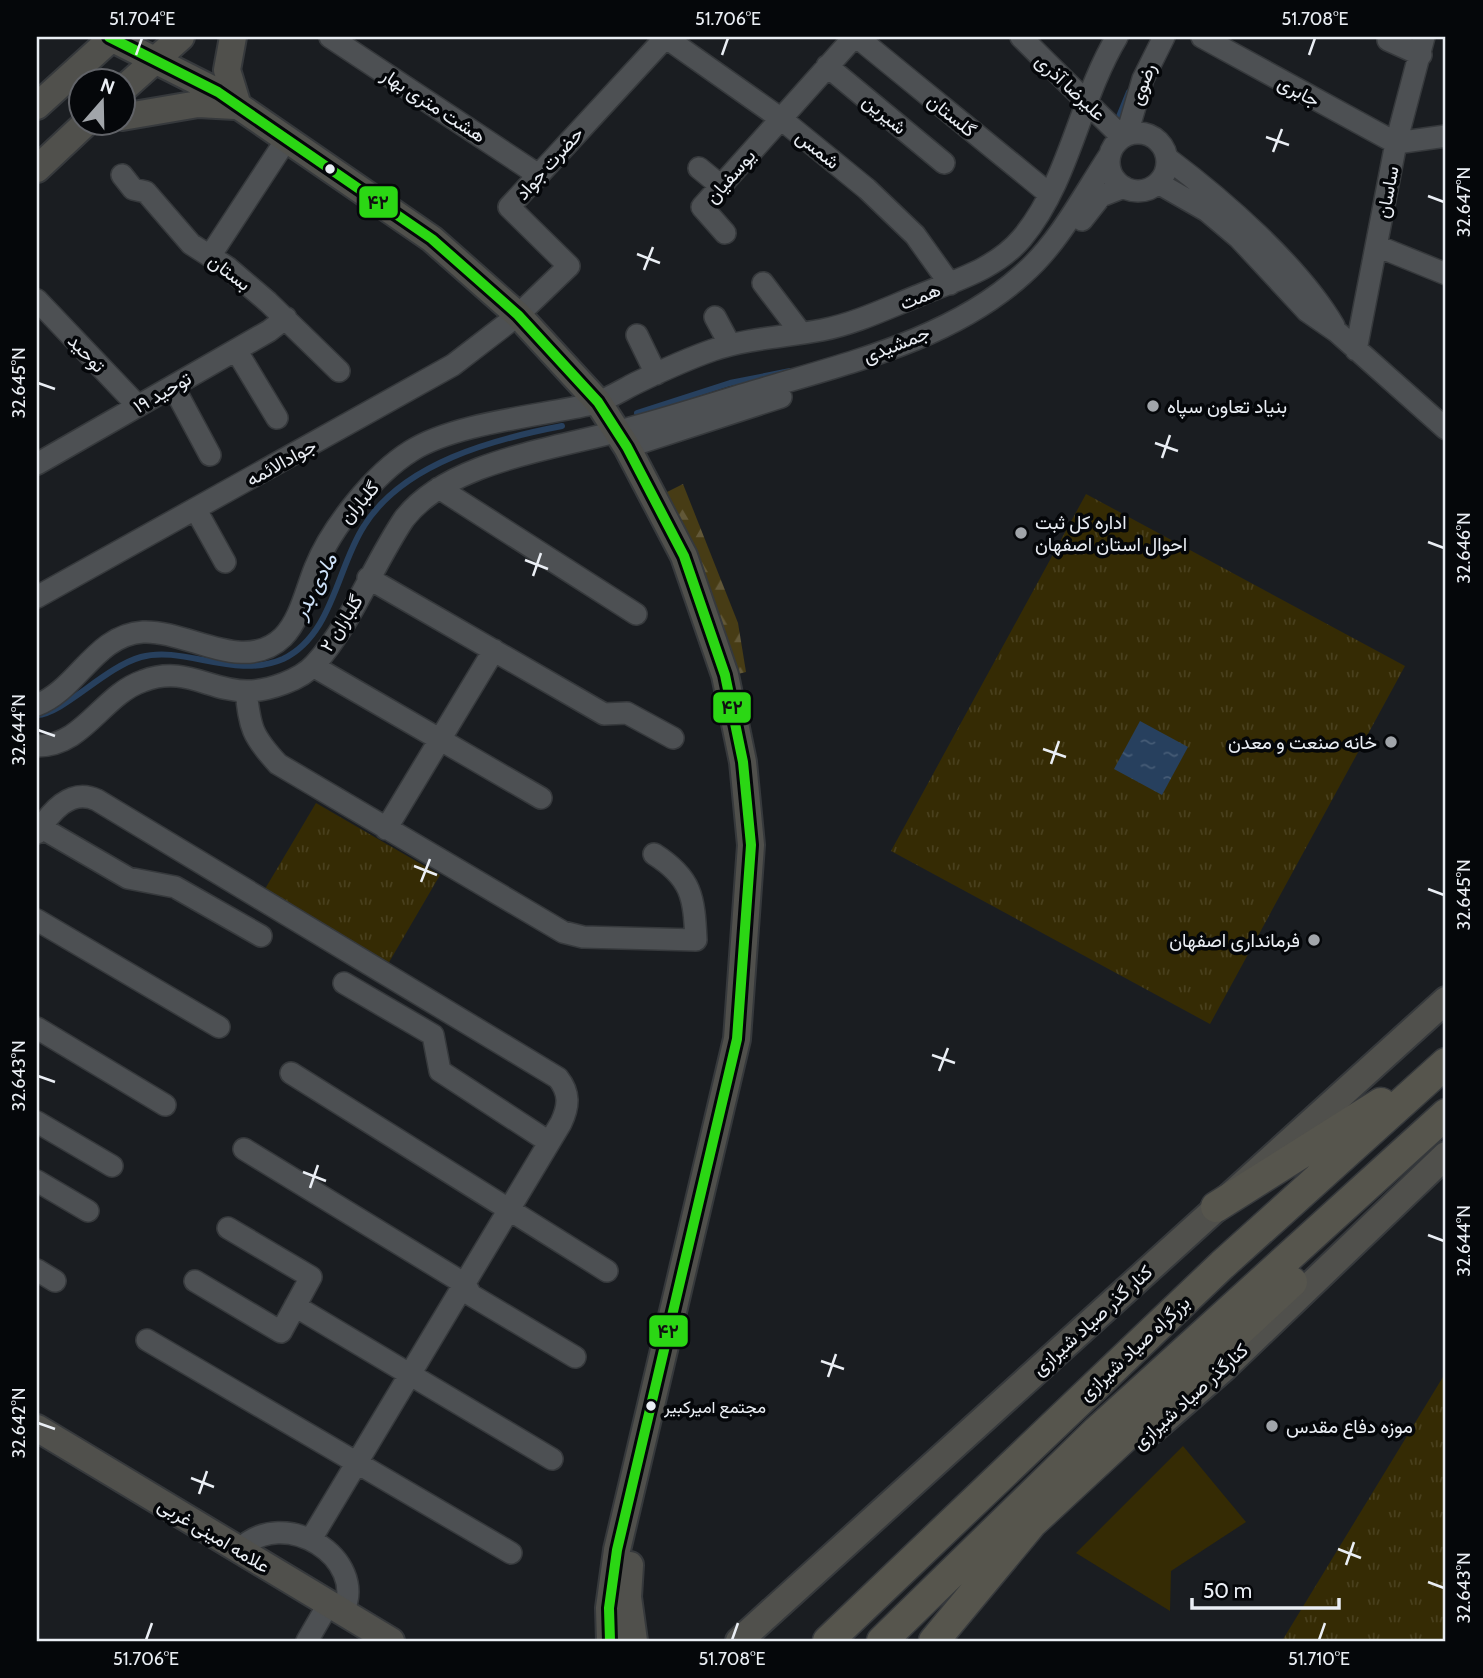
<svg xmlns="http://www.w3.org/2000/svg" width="1483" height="1678" font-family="Cabin,Vazirmatn,sans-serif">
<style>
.green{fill:#352b04}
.forest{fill:url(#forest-firs)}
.park{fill:url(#park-tufts)}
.water{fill:url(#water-ripples)}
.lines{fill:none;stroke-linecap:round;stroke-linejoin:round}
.stream{stroke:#27405e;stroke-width:6}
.minor-casing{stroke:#36393c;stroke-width:24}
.major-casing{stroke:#36393c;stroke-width:30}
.highway-casing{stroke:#36393c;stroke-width:33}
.minor{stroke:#4d5053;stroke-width:21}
.major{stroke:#50504c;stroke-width:26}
.highway{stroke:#56554d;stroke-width:30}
.bus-1-casing{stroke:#05070a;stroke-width:16}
.bus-1{stroke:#2bd714;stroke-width:10}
.ticks{fill:none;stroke:#eaeef4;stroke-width:2.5}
.bus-dot{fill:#eaeef4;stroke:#05070a;stroke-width:2.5}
.poi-dot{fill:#a1a5aa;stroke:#05070a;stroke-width:2.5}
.labels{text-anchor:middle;stroke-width:7;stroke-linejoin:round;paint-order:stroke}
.bus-label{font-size:17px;fill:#eaeef4;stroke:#05070a;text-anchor:start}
.street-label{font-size:19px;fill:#eaeef4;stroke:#05070a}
.poi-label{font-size:19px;fill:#eaeef4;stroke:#05070a;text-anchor:start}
.water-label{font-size:21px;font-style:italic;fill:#cee2f9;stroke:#05070a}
.line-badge{stroke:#05070a;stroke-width:2.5}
.pale-badge-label{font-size:19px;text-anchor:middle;font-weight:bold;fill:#111}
.neatline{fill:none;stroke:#eaeef4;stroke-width:2.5}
.ticks-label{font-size:18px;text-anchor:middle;fill:#eaeef4}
</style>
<defs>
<pattern id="forest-firs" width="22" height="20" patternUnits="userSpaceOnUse" patternTransform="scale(1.75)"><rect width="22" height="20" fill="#473c15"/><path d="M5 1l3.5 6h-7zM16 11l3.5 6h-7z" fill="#625838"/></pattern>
<pattern id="park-tufts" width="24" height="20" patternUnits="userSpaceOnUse" patternTransform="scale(1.75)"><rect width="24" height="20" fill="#352b04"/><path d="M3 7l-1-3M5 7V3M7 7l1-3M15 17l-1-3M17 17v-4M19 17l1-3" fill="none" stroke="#49401d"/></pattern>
<pattern id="water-ripples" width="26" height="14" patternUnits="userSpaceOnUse" patternTransform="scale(1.75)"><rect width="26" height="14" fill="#27405e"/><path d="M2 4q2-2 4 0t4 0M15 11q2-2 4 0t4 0" fill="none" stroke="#465c76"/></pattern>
</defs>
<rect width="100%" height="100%" fill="#1a1d21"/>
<path class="green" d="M1183,1446L1246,1522L1171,1571L1170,1611L1076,1553Z"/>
<path class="forest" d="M683,484L738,623L746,672L734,675L665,493Z"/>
<path class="park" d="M1086,494L1405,666L1210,1024L891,851Z
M316,803L440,875L388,964L265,889Z
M1446,1372V1641H1282Z"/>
<path class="water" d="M1140,721L1188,747L1162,795L1114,769Z"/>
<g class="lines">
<path class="stream" d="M1116,124L1129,92
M637,413L730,383L790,371
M37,715C63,714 105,667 141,657C184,645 235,680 283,659C333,635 337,567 364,526C403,463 494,439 562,426"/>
<g class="minor-casing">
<path id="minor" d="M330,37L537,174
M665,37L780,118L867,189L915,235L950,284
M857,37L1048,193
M1021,37L1122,137
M1202,37L1396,143L1446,136
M1388,40L1421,55
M827,66L944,163
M1109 162a29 29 0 1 1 58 0a29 29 0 1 1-58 0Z
M1127,134L1143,79L1164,37
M1167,158C1223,200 1298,265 1334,326
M699,168L721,186
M122,175L133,189L146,192L191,244L227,267L268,302L339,371
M1158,183L1207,211L1239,238L1307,311L1336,331L1446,429
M1082,220L1101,196L1124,187
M725,233L702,207L854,37
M1377,246L1446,274
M210,256L286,140
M763,283L801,333
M37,300L138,406
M715,317L730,345
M637,335L656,374
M236,350L277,418
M1356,350L1396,143L1424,37
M173,386L210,455
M627,447L781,397
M37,464L269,331L286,318
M439,488L636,614
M196,510L225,562
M368,578L604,714L627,713L673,738
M37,597L453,365L518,315L569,266L509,207L666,37
M313,666L541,798
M246,691C250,728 252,736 278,764L563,932L583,937L696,940C694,897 692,878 654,854
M37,705C78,689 95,635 143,632C188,630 244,675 283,637C300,620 306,590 315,568C331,528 374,474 411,451C455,423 540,416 592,404C607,400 622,390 636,383C661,371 687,359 713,350C749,338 785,337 822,330C857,323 887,308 920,295C956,280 996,269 1022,238C1070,180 1079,100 1117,37
M37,746C84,746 102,695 143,681C185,665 209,691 247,691C268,691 301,680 315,664C352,623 373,565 404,519C444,467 534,452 595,437C651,424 707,405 762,389C851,362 951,339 1022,275C1059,243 1082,197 1109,156
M40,827L128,878L175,887L261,936
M386,829L494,650
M37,833C50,813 70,787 97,800L558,1078C570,1093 569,1106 561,1123L311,1539
M37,920L219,1027
M344,983L433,1035L440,1071L549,1142
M37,1028L165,1105
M291,1073L607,1271
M37,1122L112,1166
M244,1149L465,1284L471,1295L575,1357
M37,1181L88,1211
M37,1270L55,1281
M195,1281L281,1332L311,1277L228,1228
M295,1306L552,1459
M147,1340L511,1553
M239,1550C284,1504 369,1559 343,1612
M307,1641L329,1603"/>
</g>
<g class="major-casing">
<path id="major" d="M109,37L218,92L432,239L518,315L598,402L627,447L684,556L725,675L743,762L751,845L737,1039L617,1550L609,1608L610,1641
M233,37L227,70L238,106
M122,90L181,37
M37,106L113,37
M122,117L198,104L235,106
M37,169L87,122
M37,1428L391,1641
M1153,1430L1223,1369L1446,1155
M630,1565L628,1597L634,1641
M739,1641L1446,1000"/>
</g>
<g class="highway-casing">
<path id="highway" d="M1216,1207L1381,1103
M828,1641L1222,1265L1446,1063
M882,1641L1097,1431L1446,1114
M934,1641L1032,1523L1292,1282"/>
</g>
<use href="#minor" class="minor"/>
<use href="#major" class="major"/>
<use href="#highway" class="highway"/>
<g class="bus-1-casing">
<path id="bus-1" d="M109,37L218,92L432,239L518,315L598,402L627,447L684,556L725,675L743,762L751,845L737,1039L617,1550L609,1608L610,1641"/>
</g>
<use href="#bus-1" class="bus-1"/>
</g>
<path class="ticks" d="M136,55L142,38M722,55L728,38M1309,55L1315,38M1266,137L1289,145M1273,152L1282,129M1428,196L1444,202M637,254L660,263M644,270L653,247M38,383L55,389M1155,443L1178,451M1162,458L1170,435M1428,542L1444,548M525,560L548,569M533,576L541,553M38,730L55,736M1043,749L1066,757M1051,764L1059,741M414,866L437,875M421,882L430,859M1428,889L1444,895M932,1055L955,1063M939,1071L948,1048M38,1076L55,1082M303,1172L326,1181M310,1188L318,1165M1428,1235L1444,1241M821,1361L844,1369M828,1377L836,1354M38,1423L55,1429M191,1478L214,1487M199,1494L207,1471M1338,1549L1361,1558M1346,1565L1354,1542M1428,1582L1444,1588M146,1640L152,1623M732,1640L738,1623M1319,1640L1325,1623"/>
<g class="bus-dot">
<circle cx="330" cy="169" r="6"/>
<circle cx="651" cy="1406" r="6"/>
</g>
<g class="poi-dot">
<circle cx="1153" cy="406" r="7"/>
<circle cx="1021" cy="533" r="7"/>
<circle cx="1391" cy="742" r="7"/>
<circle cx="1314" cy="940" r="7"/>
<circle cx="1272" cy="1426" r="7"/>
</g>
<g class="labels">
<g class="bus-label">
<text x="664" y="1413">مجتمع امیرکبیر</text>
</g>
<g class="street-label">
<text transform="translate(1142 84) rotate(-70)" y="7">رضوی</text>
<text transform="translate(1071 87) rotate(43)" y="7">علیرضا آذری</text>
<text transform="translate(1299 91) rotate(28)" y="7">جابری</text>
<text transform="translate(434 105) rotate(33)" y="7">هشت متری بهار</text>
<text transform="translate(885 114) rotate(40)" y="7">شیرین</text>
<text transform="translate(952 115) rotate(39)" y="7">گلستان</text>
<text transform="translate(818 149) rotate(39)" y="7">شمس</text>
<text transform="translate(549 163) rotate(-48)" y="7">حضرت جواد</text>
<text transform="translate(730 176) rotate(-49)" y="7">یوسفیان</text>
<text transform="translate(1387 192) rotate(-79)" y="7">ساسان</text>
<text transform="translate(230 272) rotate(37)" y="7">بستان</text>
<text transform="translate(920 296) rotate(-22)" y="7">همت</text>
<text transform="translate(896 344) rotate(-22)" y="7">جمشیدی</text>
<text transform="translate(87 353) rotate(46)" y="7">توحید</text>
<text transform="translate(162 392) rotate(-30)" y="7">توحید ۱۹</text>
<text transform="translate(281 462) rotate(-29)" y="7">جوادالائمه</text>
<text transform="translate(359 502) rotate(-49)" y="7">گلباران</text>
<text transform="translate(341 623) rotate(-58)" y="7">گلباران ۲</text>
<text transform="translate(1092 1320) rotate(-42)" y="7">کنار گذر صیاد شیرازی</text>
<text transform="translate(1134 1348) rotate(-43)" y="7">بزرگراه صیاد شیرازی</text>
<text transform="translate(1190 1396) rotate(-42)" y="7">کنارگذر صیاد شیرازی</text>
<text transform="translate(214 1535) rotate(31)" y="7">علامه امینی غربی</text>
</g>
<g class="poi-label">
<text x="1167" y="413">بنیاد تعاون سپاه</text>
<text x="1035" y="529">اداره کل ثبت<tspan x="1035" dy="22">احوال استان اصفهان</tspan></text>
<text x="1377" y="749" text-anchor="end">خانه صنعت و معدن</text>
<text x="1300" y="947" text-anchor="end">فرمانداری اصفهان</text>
<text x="1286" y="1433">موزه دفاع مقدس</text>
</g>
<g class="water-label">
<text transform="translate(315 586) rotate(-62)" y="7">مادی بدر</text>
</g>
</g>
<g class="line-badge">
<rect x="358" y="185" width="41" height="34" rx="7" fill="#2bd714"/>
<rect x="712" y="691" width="40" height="33" rx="7" fill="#2bd714"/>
<rect x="648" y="1314" width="41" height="34" rx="7" fill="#2bd714"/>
</g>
<g class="pale-badge-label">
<text x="378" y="209">۴۲</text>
<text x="732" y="714">۴۲</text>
<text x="668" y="1338">۴۲</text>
</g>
<rect width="1483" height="1678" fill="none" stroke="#05070a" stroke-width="77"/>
<g transform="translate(102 102) rotate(20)"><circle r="33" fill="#05070a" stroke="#616368" stroke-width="2"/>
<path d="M0-5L12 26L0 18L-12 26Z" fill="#a1a5aa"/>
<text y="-10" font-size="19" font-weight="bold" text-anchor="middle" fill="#eaeef4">N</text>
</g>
<path d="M1192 1598v10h147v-10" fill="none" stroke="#eaeef4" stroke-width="3.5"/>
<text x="1203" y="1598" font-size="21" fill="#eaeef4" stroke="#05070a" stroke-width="5" paint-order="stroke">50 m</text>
<rect x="38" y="38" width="1406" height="1602" class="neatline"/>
<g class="ticks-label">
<text x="142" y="25">51.704°E</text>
<text x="728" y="25">51.706°E</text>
<text x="1315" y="25">51.708°E</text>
<text transform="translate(1464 202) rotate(-90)" y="6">32.647°N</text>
<text transform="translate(19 383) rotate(-90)" y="6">32.645°N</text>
<text transform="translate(1464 548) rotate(-90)" y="6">32.646°N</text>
<text transform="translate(19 730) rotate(-90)" y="6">32.644°N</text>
<text transform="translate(1464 895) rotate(-90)" y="6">32.645°N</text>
<text transform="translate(19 1076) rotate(-90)" y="6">32.643°N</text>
<text transform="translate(1464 1241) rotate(-90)" y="6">32.644°N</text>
<text transform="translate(19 1423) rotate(-90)" y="6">32.642°N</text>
<text transform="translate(1464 1588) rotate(-90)" y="6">32.643°N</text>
<text x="146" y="1665">51.706°E</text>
<text x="732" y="1665">51.708°E</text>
<text x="1319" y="1665">51.710°E</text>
</g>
</svg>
